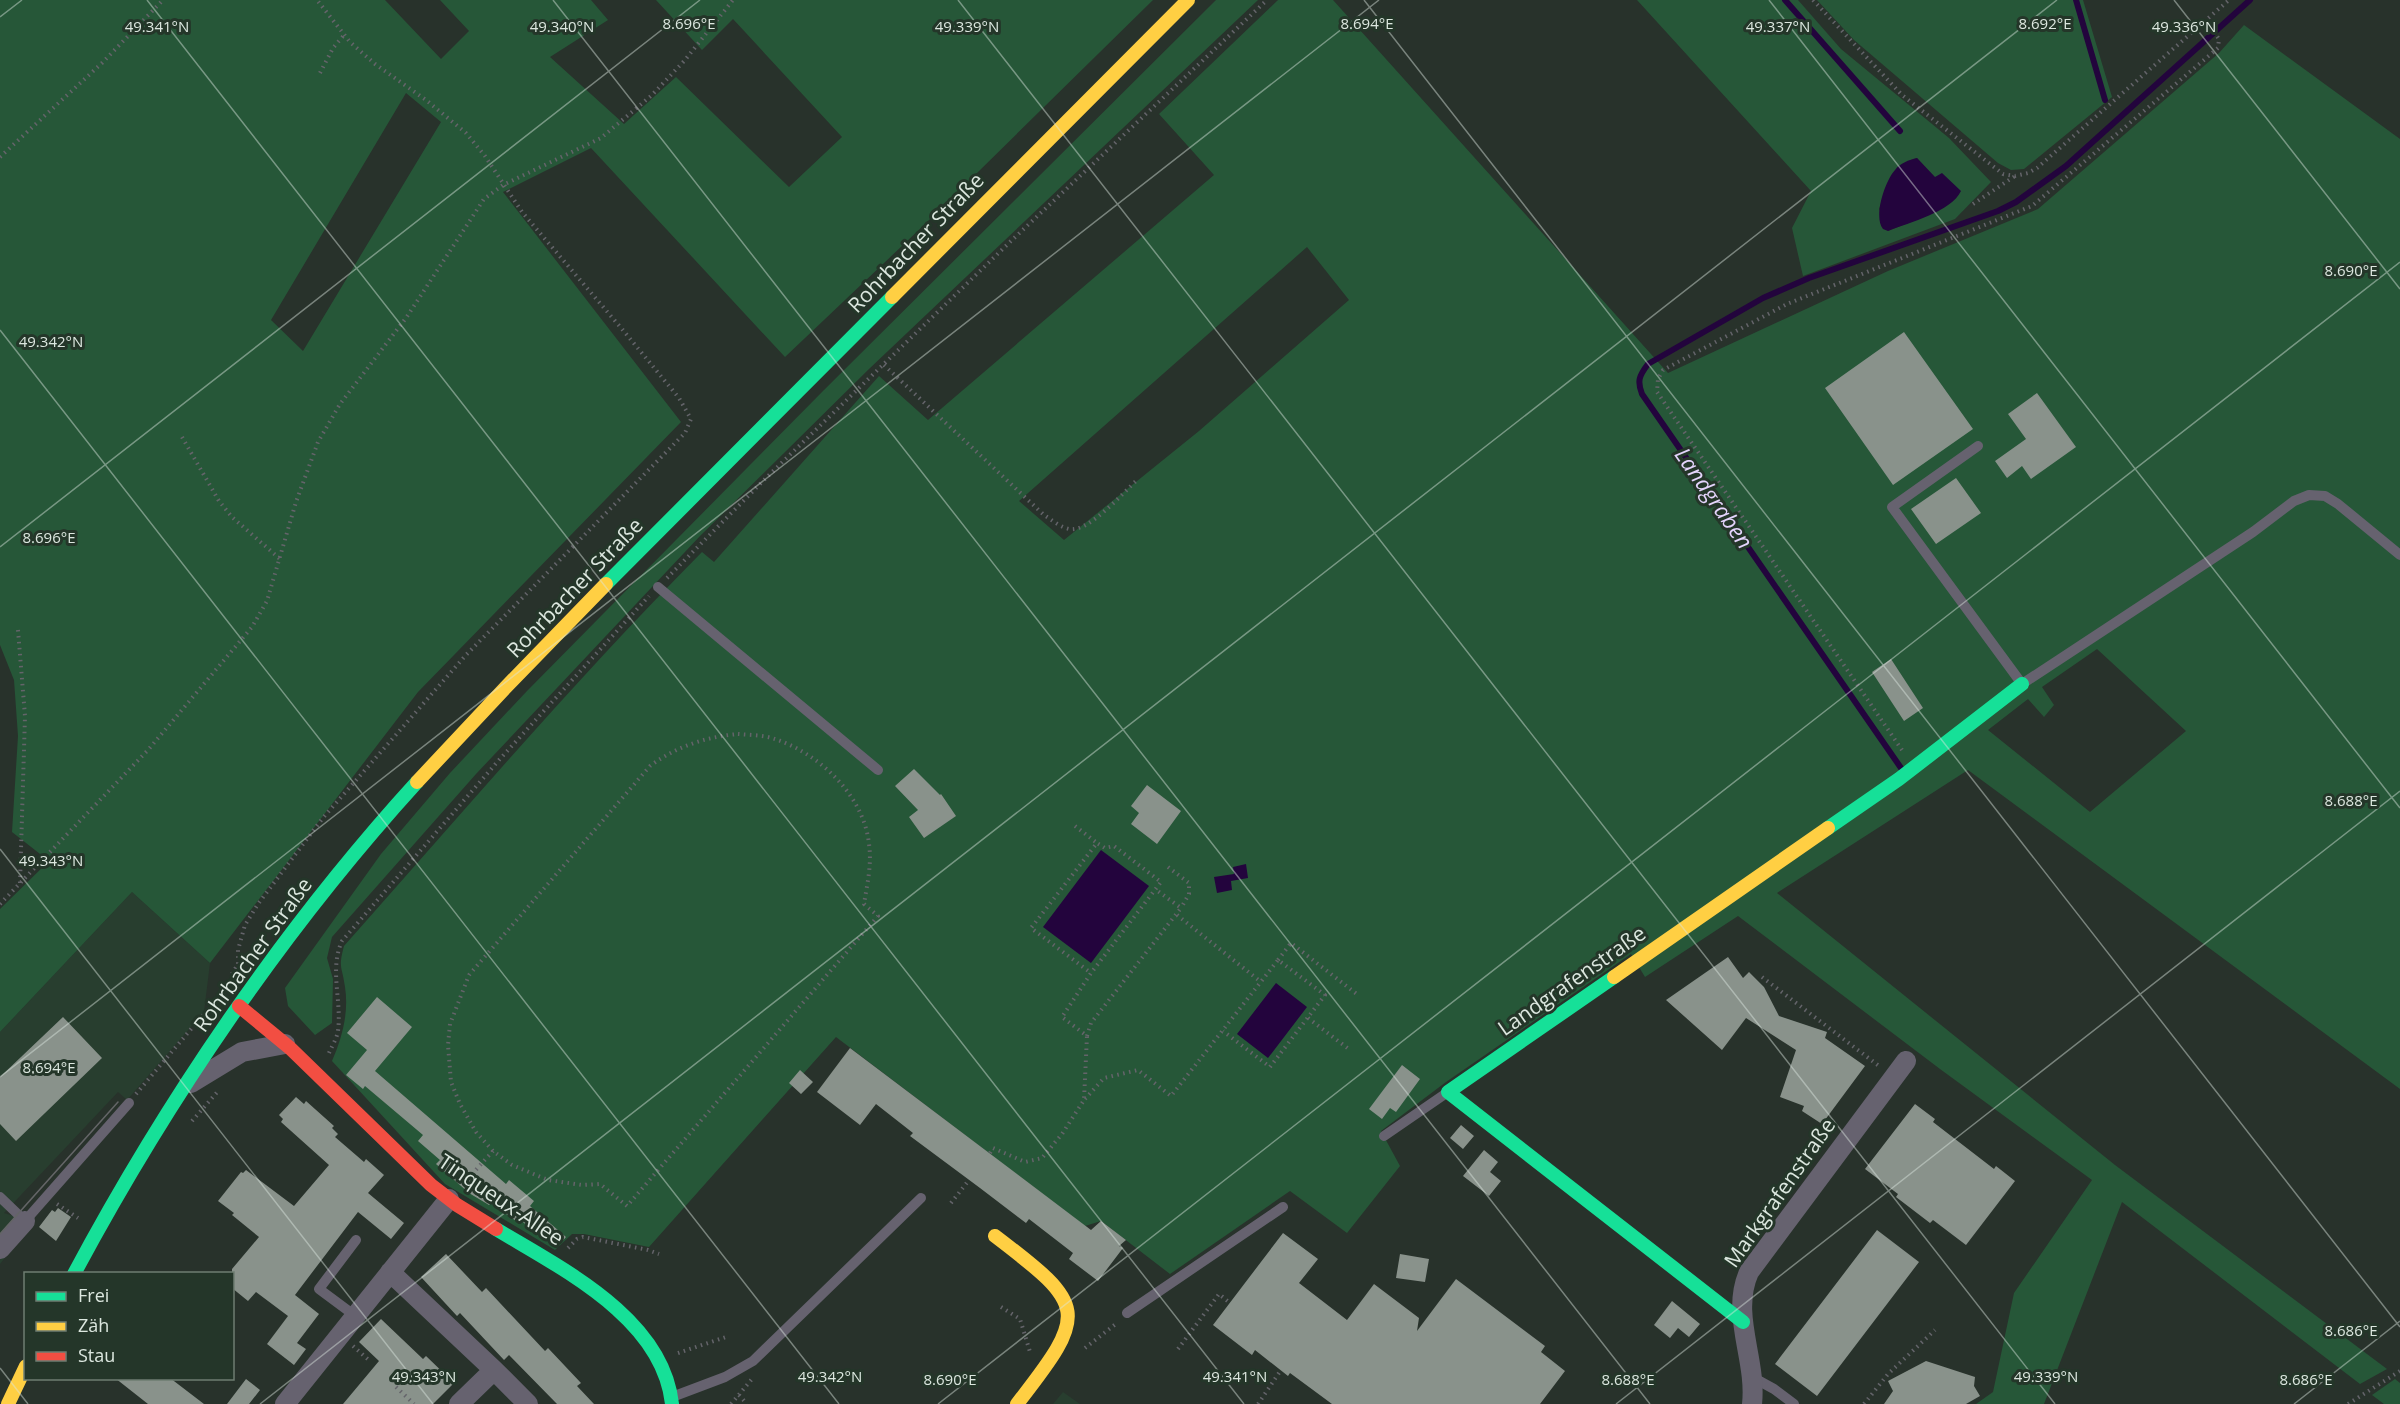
<svg xmlns="http://www.w3.org/2000/svg" width="2400" height="1404" font-family="'Open Sans',sans-serif">
<style>
.built{fill:#283e2f}
.green{fill:#265738;fill-rule:evenodd}
.water{fill:#23043d}
.lines{fill:none;stroke-linecap:round;stroke-linejoin:round}
.stream{stroke:#23043d;stroke-width:6}
.building{fill:#89928b}
.path{stroke:#64646a;stroke-width:4;stroke-dasharray:1.5 4.5;stroke-linecap:butt}
.lane{stroke:#66626f;stroke-width:10}
.street{stroke:#66626f;stroke-width:20}
.fast{stroke:#16e098;stroke-width:14}
.slow{stroke:#ffcf43;stroke-width:14}
.jam{stroke:#f24e42;stroke-width:14}
.tram{stroke:#646567;stroke-width:1.5}
.ticks{fill:none;stroke:#dce7df;stroke-width:1.5;stroke-opacity:0.45}
.labels{text-anchor:middle;stroke-width:6;stroke-linejoin:round;paint-order:stroke}
.street-label{font-size:21px;fill:#dce7df;stroke:#243629}
.water-label{font-size:22px;font-style:italic;fill:#e4d4fc;stroke:#243629}
.ticks-label{font-size:15px;text-anchor:middle;fill:#dce7df;stroke:#243629;stroke-width:6;stroke-linejoin:round;paint-order:stroke}
</style>
<rect width="100%" height="100%" fill="#28322b"/>
<path class="built" d="M132,892L210,963L204,1012L127,1100L118,1092L4,1213L33,1222L0,1264V1032Z
M1063,1392L1080,1404H1053Z"/>
<path class="green" d="M0,0H385L441,59L469,31L440,0H591L608,20L550,57L624,124L676,77L789,187L842,137L733,19L702,50L656,0H1153L923,226L785,357L591,148L503,192L681,422L418,692L210,963L132,892L0,1032V909L49,861L12,832L18,736L14,680L0,645ZM406,93L441,122L303,351L271,320Z
M1216,0H1258L869,369L700,536L476,774L332,937L327,958L333,979L332,1023L315,1035L288,1006L285,988L381,854L450,773L527,691L823,391Z
M1278,0H1333L1668,373L1888,271L2038,209L2219,53L2244,25L2400,139V1089L1968,770L1777,893L2115,1165L2387,1369L2360,1384L2122,1202L2044,1404H1976L1993,1392L2014,1293L2092,1180L1940,1069L1738,916L1645,977L1631,954L1446,1082L1381,1131L1400,1166L1347,1233L1290,1191L1170,1274L1101,1221L1085,1226L836,1037L649,1247L584,1234H572L555,1250L445,1184L332,1061C342,1038 349,1013 345,987C342,965 338,969 344,946C462,813 577,678 702,552L714,562L879,376L928,420L1214,175L1159,114ZM1307,247L1349,300L1199,431L1064,540L1019,501ZM2097,649L2186,731L2090,812L1988,730L2028,699L2044,717L2054,705L2042,687Z
M1637,0H1798L1841,49L1949,138L1991,182L1955,219L1803,276L1792,228L1811,191ZM1917,158L1935,178L1938,211L1888,231L1879,209C1887,187 1892,165 1917,158Z
M1817,0H2083L2112,97L2024,169L2011,170L1998,163L1854,40Z
M2395,1379L2400,1383V1404H2384L2372,1395Z"/>
<path class="water" d="M1917,158L1935,177L1942,173L1961,191C1951,212 1910,222 1888,231L1883,229C1873,217 1885,181 1895,170C1900,163 1909,160 1917,158Z
M1101,850L1149,886L1091,963L1043,927Z
M1246,864L1248,878L1231,881L1232,890L1217,893L1214,877L1234,874L1233,867Z
M1276,983L1307,1007L1268,1058L1237,1034Z"/>
<g class="lines">
<path class="stream" d="M1785,0L1900,131
M2076,0L2105,100
M1901,768L1642,394C1637,381 1639,376 1648,364L1763,298L1809,278L1998,211L2016,202L2066,166L2250,0"/>
</g>
<path class="building" d="M1904,332L1973,429L1893,485L1825,388Z
M2037,393L2076,447L2031,479L2022,466L2007,478L1995,461L2026,439L2008,414Z
M1956,478L1981,513L1936,544L1911,509Z
M1891,659L1923,708L1904,721L1872,672Z
M914,769L940,795L941,794L956,816L924,838L909,817L918,810L895,786Z
M1147,785L1181,811L1157,844L1131,824L1139,813L1131,806Z
M1728,957L1743,978L1749,972L1764,987L1779,1016L1827,1032L1825,1038L1865,1066L1822,1124L1802,1111L1804,1106L1780,1097L1796,1050L1746,1018L1722,1050L1666,1000Z
M377,997L412,1027L375,1071L506,1184L509,1180L534,1201L530,1206L566,1237L558,1246L535,1232L518,1218L516,1221L491,1203L489,1205L469,1193L436,1164L440,1160L418,1141L423,1135L365,1086L363,1089L346,1075L367,1050L347,1033Z
M63,1017L102,1058L16,1141L0,1124V1077Z
M850,1048L1091,1230L1101,1221L1126,1240L1119,1246L1123,1248L1098,1281L1069,1259L1073,1253L1029,1219L1026,1223L980,1188L910,1136L913,1133L876,1104L860,1125L817,1092Z
M1402,1065L1420,1079L1396,1112L1390,1108L1382,1119L1369,1109Z
M800,1070L813,1082L801,1094L789,1083Z
M296,1097L304,1104L306,1101L334,1126L332,1128L338,1134L335,1137L364,1162L366,1159L384,1175L368,1193L404,1223L391,1239L358,1212L295,1295L319,1314L297,1343L306,1349L294,1365L267,1344L288,1316L256,1292L248,1301L232,1288V1269L259,1237L232,1215L234,1213L218,1201L241,1172L243,1173L246,1170L294,1206L329,1165L281,1122L283,1119L279,1115Z
M1915,1104L1935,1119L1933,1122L1994,1169L1996,1166L2015,1181L1966,1245L1933,1220L1930,1223L1896,1197L1898,1194L1865,1169Z
M1461,1125L1474,1136L1463,1149L1450,1138Z
M1484,1150L1498,1162L1490,1172L1501,1181L1489,1196L1463,1176Z
M58,1208L71,1217L56,1241L39,1227L52,1210L55,1212Z
M1877,1230L1919,1262L1817,1396L1775,1364Z
M1283,1233L1318,1259L1299,1283L1347,1320L1374,1284L1419,1318L1417,1331L1456,1279L1545,1346L1541,1352L1565,1371L1540,1404H1332L1290,1373L1288,1376L1255,1350L1252,1355L1213,1325Z
M446,1254L482,1292L486,1288L545,1351L548,1348L581,1383L577,1386L594,1404H557L509,1355L504,1360L460,1313L457,1316L421,1277Z
M1400,1254L1429,1259L1425,1282L1396,1278Z
M1672,1301L1700,1324L1689,1337L1678,1328L1670,1338L1654,1325Z
M381,1319L423,1359L426,1356L454,1383L433,1404H343L379,1361L359,1342Z
M1926,1361L1975,1377L1974,1386L1980,1396L1966,1404H1884L1893,1391L1888,1381Z
M115,1378H170L204,1404H148Z
M246,1379L260,1390L249,1404H227Z"/>
<g class="lines">
<path class="path" d="M1813,0L1902,95L1985,160L2003,174L2015,176L2028,173L2037,168L2229,0
M320,73L333,48L344,35
M0,157L102,63L163,0
M1973,204L2015,176
M884,365L1044,515C1052,520 1060,527 1069,529C1088,533 1123,493 1137,480
M182,437L219,501L232,517L280,559
M667,578L767,477L1011,241L1267,0
M18,630L25,716L20,883
M738,734C750,735 764,735 775,739C820,754 864,796 869,844C872,865 867,885 864,904L878,916L627,1206L600,1184L582,1185L548,1180L512,1165L493,1151L476,1132L460,1104L451,1082L448,1045L450,1024L469,975L650,766C677,746 706,737 738,734Z
M1902,750L1657,392L1658,379L1663,370L1787,304L2032,206L2218,48L2219,39L2205,20
M1075,826L1097,843
M1168,867L1189,883V894L1181,908
M0,904L148,750L252,627L267,601L296,502L318,442L340,404L406,318L484,199L503,185L601,138L652,95L685,60L733,0
M1177,915L1261,982
M1278,960L1291,943L1358,995
M232,974L238,964V950L245,925L258,904L322,819L466,655L685,433L691,419L679,398L622,329L522,212L485,156L466,133L426,100L375,64L350,42L317,0
M1762,977L1879,1066
M1308,1018L1350,1050
M1087,1036L1091,1023L1181,908L1155,889
M329,1053C332,1046 337,1038 338,1031C342,1001 329,969 342,941L499,760L649,596
M136,1094L203,1015
M1085,1099L1104,1078L1138,1070L1171,1096L1278,960L1325,995L1270,1067L1223,1031
M192,1121L219,1090
M990,1153L993,1148L1025,1162L1042,1158L1062,1134L1084,1100L1087,1036L1062,1017L1091,973L1161,882L1114,846L1105,848L1097,843L1031,928L1091,973
M464,1183L493,1151
M951,1203L969,1180
M57,1204L78,1218
M568,1248L577,1239L583,1237L648,1250L659,1254
M1001,1307L1020,1319L1030,1352
M353,1346L370,1361
M1085,1348L1117,1323
M1178,1349L1219,1294L1230,1303
M678,1353L729,1336
M396,1387L414,1404
M739,1395L747,1404
M731,1404L752,1379
M1258,1404L1281,1370
M1864,1404L1888,1374L1935,1330
M2348,1404L2400,1371"/>
<path class="lane" d="M1978,446L1892,507L2022,684L2253,532L2294,501L2309,495L2325,496L2338,504L2400,555
M658,587L878,770
M1384,1136L1448,1092
M0,1197L25,1221L129,1103
M1127,1313L1283,1207
M354,1315L319,1289L356,1240
M1752,1377L1774,1389L1794,1404
M672,1397L725,1377L753,1361L921,1198"/>
<path class="street" d="M191,1083L242,1052L285,1044
M0,1249L25,1221
M390,1272L494,1370L459,1404
M494,1370L528,1404
M285,1404L449,1199
M1752,1404C1757,1359 1730,1315 1749,1272L1906,1061"/>
<path class="fast" d="M606,584L892,297
M1828,828L1899,779L2022,684
M1614,977L1448,1092L1743,1322
M496,1229C562,1269 663,1318 672,1404
M74,1274C167,1100 284,928 417,782"/>
<path class="slow" d="M892,297L1188,0
M417,782L506,687L606,584
M1614,977L1828,828
M995,1236C1087,1306 1089,1312 1017,1404
M8,1404L26,1366"/>
<path class="jam" d="M239,1006L290,1048L431,1185L457,1205L496,1229"/>
<path class="tram" d="M0,1234L118,1102"/>
</g>
<path class="ticks" d="M147,0L1244,1404M553,0L1650,1404M958,0L2055,1404M1364,0L2400,1327M1769,0L2400,808M2174,0L2400,289M0,17L22,0M0,330L839,1404M0,547L700,0M0,849L433,1404M0,1077L1379,0M0,1368L28,1404M260,1404L2057,0M938,1404L2400,262M1616,1404L2400,791M2294,1404L2400,1321"/>
<g class="labels">
<g class="street-label">
<text transform="translate(916 243) rotate(-46)" y="7">Rohrbacher Straße</text>
<text transform="translate(575 588) rotate(-46)" y="7">Rohrbacher Straße</text>
<text transform="translate(253 955) rotate(-54)" y="7">Rohrbacher Straße</text>
<text transform="translate(1572 981) rotate(-35)" y="7">Landgrafenstraße</text>
<text transform="translate(1780 1193) rotate(-55)" y="7">Markgrafenstraße</text>
<text transform="translate(501 1200) rotate(34)" y="7">Tinqueux-Allee</text>
</g>
<g class="water-label">
<text transform="translate(1714 498) rotate(55)" y="8">Landgraben</text>
</g>
</g>
<g class="ticks-label">
<text x="689" y="29">8.696°E</text>
<text x="1367" y="29">8.694°E</text>
<text x="2045" y="29">8.692°E</text>
<text x="157" y="32">49.341°N</text>
<text x="562" y="32">49.340°N</text>
<text x="967" y="32">49.339°N</text>
<text x="1778" y="32">49.337°N</text>
<text x="2184" y="32">49.336°N</text>
<text x="2351" y="276">8.690°E</text>
<text x="51" y="347">49.342°N</text>
<text x="49" y="543">8.696°E</text>
<text x="2351" y="806">8.688°E</text>
<text x="51" y="866">49.343°N</text>
<text x="49" y="1073">8.694°E</text>
<text x="2351" y="1336">8.686°E</text>
<text x="424" y="1382">49.343°N</text>
<text x="830" y="1382">49.342°N</text>
<text x="1235" y="1382">49.341°N</text>
<text x="2046" y="1382">49.339°N</text>
<text x="950" y="1385">8.690°E</text>
<text x="1628" y="1385">8.688°E</text>
<text x="2306" y="1385">8.686°E</text>
</g>
<rect x="24" y="1272" width="210" height="108" fill="#243629" stroke="#6e7d72" stroke-width="1.5"/>
<rect x="36" y="1292" width="30" height="9" fill="#16e098" stroke="#6e7d72" stroke-width="1.5"/>
<text x="78" y="1302" font-size="18" fill="#dce7df">Frei</text>
<rect x="36" y="1322" width="30" height="9" fill="#ffcf43" stroke="#6e7d72" stroke-width="1.5"/>
<text x="78" y="1332" font-size="18" fill="#dce7df">Zäh</text>
<rect x="36" y="1352" width="30" height="9" fill="#f24e42" stroke="#6e7d72" stroke-width="1.5"/>
<text x="78" y="1362" font-size="18" fill="#dce7df">Stau</text>
</svg>
